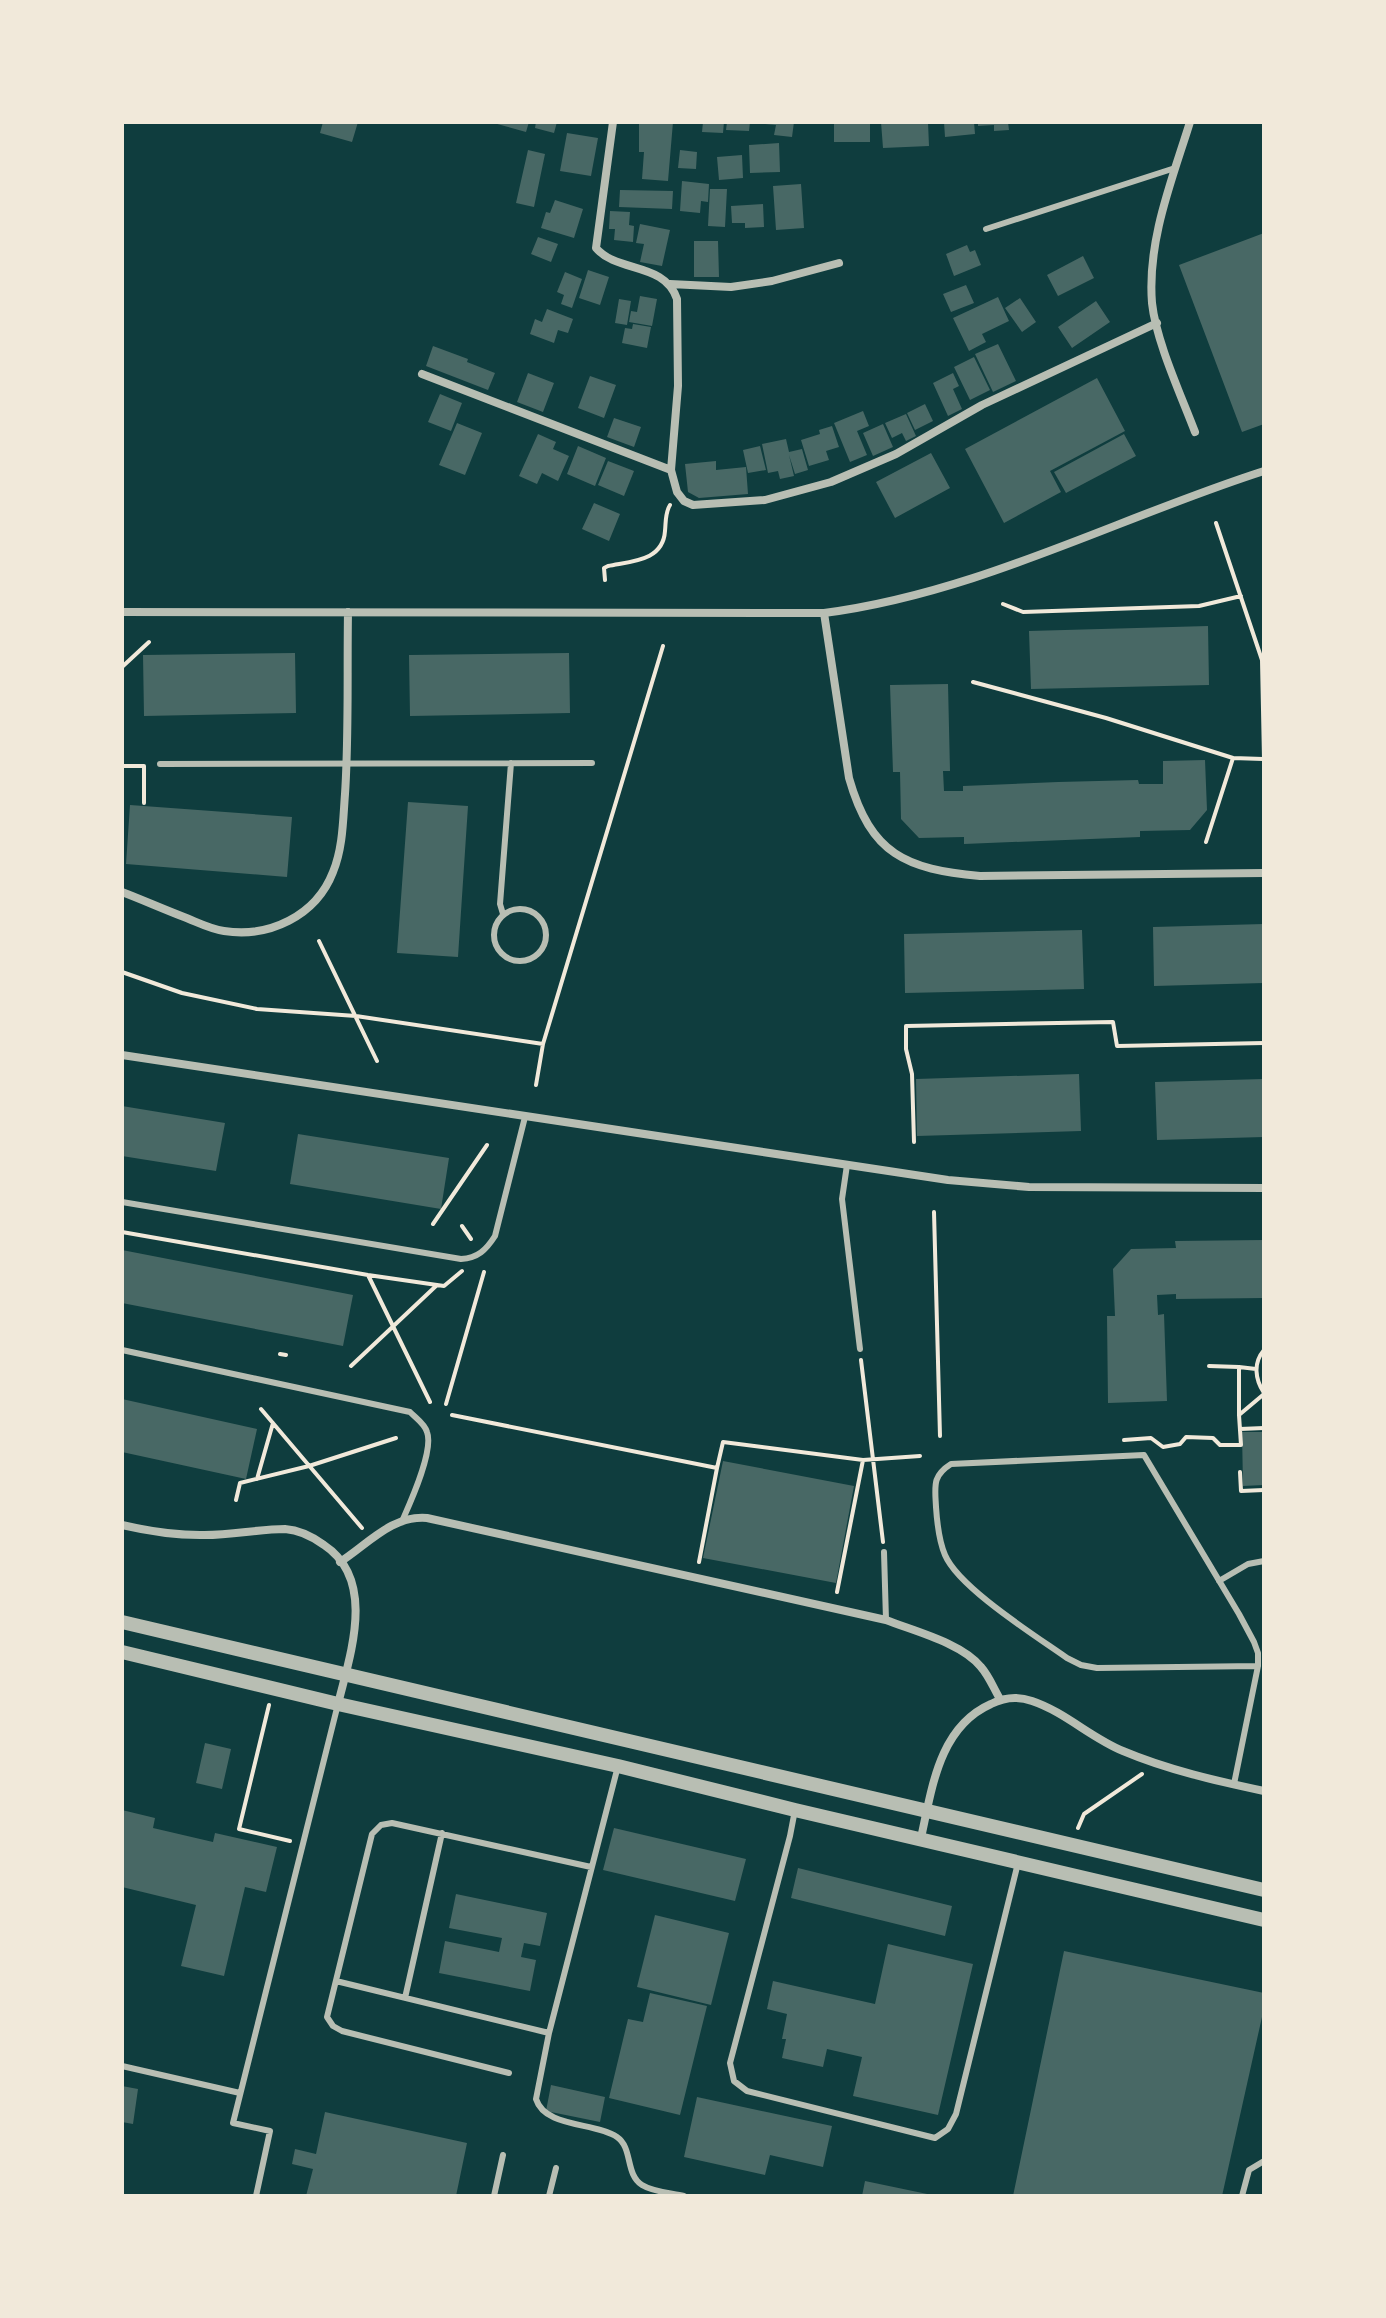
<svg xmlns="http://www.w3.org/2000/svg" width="1386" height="2318" font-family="'PT Serif',serif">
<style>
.building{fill:#486865}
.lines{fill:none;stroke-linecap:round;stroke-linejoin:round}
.path{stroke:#f1e9da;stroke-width:4}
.service{stroke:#b8beb3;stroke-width:6}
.minor{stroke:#b8beb3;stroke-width:8}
.tertiary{stroke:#b8beb3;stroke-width:14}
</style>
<rect width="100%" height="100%" fill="#0f3d3e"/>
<path class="building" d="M323,122H358L352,142L320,133Z
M490,122H529L526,132Z
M536,122H557L554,133L535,128Z
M639,122H673L668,181L642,179L644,152H639Z
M703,122H724L723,133L702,132Z
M727,122H750L749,131L726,130Z
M766,122H794L792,137L774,135L776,125L765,124Z
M834,122H870V142H834Z
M881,122H928L929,146L883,148Z
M944,122H974L975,134L945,137Z
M978,122H1008L1009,130L994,131V125L978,126Z
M567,133L598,138L591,176L560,171Z
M779,143L780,172L750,173L749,145Z
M528,150L545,154L534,207L516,203Z
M680,150L697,152L696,169L678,168Z
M742,155L743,178L719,180L717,157Z
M682,181L709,184L708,202L701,201L700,213L680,211Z
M801,184L804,228L776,230L773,186Z
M710,189H727L725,227L708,226Z
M620,190L673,191L672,209L619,207Z
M555,200L583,209L574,238L541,228L546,212L550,213Z
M763,204L764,227L745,228V223H732L731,206Z
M610,211L630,212L629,225L634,226L633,242L614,240L615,229H609Z
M640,224L670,230L662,266L640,262L644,244L636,243Z
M1264,233V424L1242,432L1179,265Z
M538,237L558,244L551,262L531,254Z
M694,241H718L719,277H694Z
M967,245L970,252L975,250L981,265L954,276L946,254Z
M1083,256L1094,278L1058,296L1047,275Z
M588,270L609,277L600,305L579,298Z
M565,272L582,279L572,308L561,304L564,295L557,292Z
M966,285L974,303L951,312L943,294Z
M640,296L657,299L652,326L629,322L631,311L637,312Z
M998,297L1009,321L982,334L986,342L969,351L953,318Z
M1020,298L1036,322L1022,332L1005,308Z
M619,299L631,301L627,325L615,323Z
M1096,301L1110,322L1072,348L1058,327Z
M547,309L573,319L568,333L558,330L554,343L530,334L535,319L542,322Z
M633,324L651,327L647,348L622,343L625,328L632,329Z
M998,344L1016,381L993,392L975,354Z
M433,346L468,359L467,362L495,373L488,390L426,366Z
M974,357L990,390L970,400L954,367Z
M528,373L554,383L543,412L517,402Z
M953,373L959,386L953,389L962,409L948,416L933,383Z
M590,376L616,385L604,418L578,408Z
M1097,378L1125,431L1050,471L1061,492L1004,523L965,449Z
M440,394L462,403L451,431L428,422Z
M925,404L933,421L915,430L907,413Z
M863,411L869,426L857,431L867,455L850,462L834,423Z
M906,414L916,436L906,441L902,433L892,438L885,423Z
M614,418L641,427L634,447L607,437Z
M457,423L482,433L465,475L439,465Z
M883,424L893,447L873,456L863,433Z
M832,426L839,447L826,451L829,460L809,466L801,440L820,434L819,430Z
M538,434L556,442L553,449L569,456L558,481L542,473L537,484L519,476Z
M1124,434L1136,456L1066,493L1054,472Z
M786,439L789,452L802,449L808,470L795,474L789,455L794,476L780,479L778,471L768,473L762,444Z
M578,446L606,458L595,486L567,474Z
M760,446L766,470L748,473L743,450Z
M931,453L950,488L895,518L876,482Z
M608,461L634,471L624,496L598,485Z
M716,461V470L746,467L748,494L699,498L688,492L685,464Z
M594,503L620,514L609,541L582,529Z
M1208,626L1209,685L1031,689L1029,631Z
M295,653L296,713L144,716L143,655Z
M569,653L570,713L410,716L409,655Z
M948,684L950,771H943L944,791H963V786L1058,782L1138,780L1139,784H1163V761L1205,760L1207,810L1190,830L1140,831V837L964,844V837L919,838L901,819L900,772H893L890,685Z
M408,802L468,806L458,957L397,953Z
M130,805L292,817L287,877L126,864Z
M1264,924V983L1154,986L1153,927Z
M1082,930L1084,989L905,993L904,934Z
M1079,1074L1081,1131L917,1136L916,1079Z
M1264,1079V1137L1157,1140L1155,1082Z
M122,1106L225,1123L216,1171L122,1156Z
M298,1134L449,1158L441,1209L290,1184Z
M1264,1240V1298L1176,1299V1294L1157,1295L1158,1315L1164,1314L1167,1401L1108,1403L1107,1316H1115L1113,1269L1131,1249L1176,1248L1175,1241Z
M122,1250L353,1295L343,1346L122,1303Z
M122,1399L257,1429L246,1479L122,1452Z
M1242,1432H1264V1485L1243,1486Z
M723,1461L854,1486L836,1583L703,1558Z
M205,1743L231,1749L222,1789L196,1783Z
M122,1810L155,1818L153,1828L213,1842L215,1833L277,1847L266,1892L245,1887L224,1976L181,1966L196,1905L122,1887Z
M614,1828L746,1859L735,1901L603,1870Z
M798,1868L952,1906L945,1936L791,1898Z
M456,1894L547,1913L540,1946L524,1943L521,1957L536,1960L530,1991L439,1973L445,1941L499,1952L502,1938L449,1928Z
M655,1915L729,1933L711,2005L637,1987Z
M888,1944L973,1964L938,2115L853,2096L862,2057L827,2049L823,2067L782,2058L786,2039H782L787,2014L767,2009L773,1981L875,2004Z
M1064,1951L1264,1993V2008L1222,2196H1013Z
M650,1993L707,2006L680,2115L609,2098L628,2019L643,2022Z
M551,2085L605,2097L600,2122L546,2111Z
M122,2086L138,2089L133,2124L122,2122Z
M697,2097L832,2126L823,2167L770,2155L765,2175L684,2157Z
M325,2112L467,2143L456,2196H306L313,2169L292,2164L295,2149L316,2154Z
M865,2181L932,2195V2196H862Z"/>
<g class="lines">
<path class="path" d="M1216,523L1262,660L1264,656
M605,580L604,568L608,566C632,561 663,561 665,531C666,521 665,513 670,505
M1003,604L1023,612L1199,606L1241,596
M1262,660L1264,759
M122,667L149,642
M973,682L1106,718L1233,758
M122,766H144V803
M1206,842L1233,758L1263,759
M319,941L377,1061
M122,972L182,993L257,1009L356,1016L543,1044
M536,1085L543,1044L663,646
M914,1142L912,1074L906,1049V1026L1113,1022L1117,1046L1264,1043
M934,1212L940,1436
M433,1224L487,1145
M462,1226L471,1239
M122,1232L368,1275L444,1286L462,1271
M368,1275L430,1402
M1264,1350C1253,1363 1255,1379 1264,1393
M280,1354L286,1355
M861,1360L883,1542
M351,1366L437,1285
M1209,1366L1239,1367
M446,1404L484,1272
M261,1409L362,1528
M452,1415L717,1468L723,1442L863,1460L920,1456
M1239,1415V1367L1256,1369
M1240,1429L1264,1428
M1124,1440L1151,1438L1163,1447L1180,1444L1186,1437L1213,1438L1220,1445H1241L1239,1415L1264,1394
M1240,1472L1241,1491L1264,1490
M257,1479L273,1423
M236,1500L240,1483L309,1466L396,1438
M699,1562L717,1468
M837,1592L863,1460
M269,1705L239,1829L290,1841
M1078,1828L1084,1814L1142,1774"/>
<path class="service" d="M986,229L1175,168
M160,764L592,763
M494 935a26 26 0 1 1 52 0a26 26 0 1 1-52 0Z
M503,914L500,904L511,763
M847,1165L842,1199L860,1349
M122,1202L461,1259C478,1258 486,1250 495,1236L525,1117
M122,1350L410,1412C416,1418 425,1424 427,1432C434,1450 411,1501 403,1519
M884,1552L886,1620
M1219,1581L1248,1564L1264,1561
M618,1766L549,2033L536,2099C545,2128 595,2122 617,2137C633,2148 625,2174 642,2185C653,2192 671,2193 684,2196
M1234,1784L1258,1666V1653L1254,1642L1239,1614L1144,1455L951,1464C932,1476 935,1486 936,1507C937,1522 939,1541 945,1555C959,1588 1036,1636 1067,1658L1081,1665L1097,1668L1258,1666
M795,1810L790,1836L730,2063L734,2081L747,2091L935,2138L948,2129L956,2114L1018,1863
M336,1981L549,2033
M405,1998L442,1833
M122,2066L240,2093
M509,2073L342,2031L333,2026L327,2017L372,1834L381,1825L392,1823L591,1867
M256,2196L270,2131L233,2123L338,1704
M494,2196L503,2155
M549,2196L556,2168
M1242,2196L1249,2170L1264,2161"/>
<path class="minor" d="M613,122L596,248C617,273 665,262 677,299L678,386L671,470L677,492L684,501L693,505L765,500L831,482L896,454L982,405L1157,323
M1190,122C1172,180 1147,241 1152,303C1156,341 1181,395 1195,432
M670,284L731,287L772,281L839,263
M422,374L671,470
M122,612L824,613C978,593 1117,518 1264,471
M824,613L849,778C871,855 906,869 980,876L1264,873
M122,892C143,900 163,909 184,917C197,922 210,929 224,931C269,938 316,916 333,872C343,848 343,820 345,794C349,733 347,673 348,612
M122,1055L948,1180L1029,1187L1264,1188
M122,1525C148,1531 174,1535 200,1535C229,1536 257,1529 285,1529C300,1530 313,1537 324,1545C377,1580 350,1655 338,1704
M340,1562C368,1544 392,1515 427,1518L886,1620C914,1631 962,1643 981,1667C989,1676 994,1689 1000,1699
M921,1838C932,1788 939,1727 991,1704C1003,1698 1018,1696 1032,1701C1065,1712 1091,1738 1123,1751C1168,1770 1217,1781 1264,1791"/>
<path class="tertiary" d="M122,1622L1264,1890
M122,1652L338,1704L618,1766L795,1810L1264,1920"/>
</g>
<rect width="1386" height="2318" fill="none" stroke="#f1e9da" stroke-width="248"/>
</svg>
